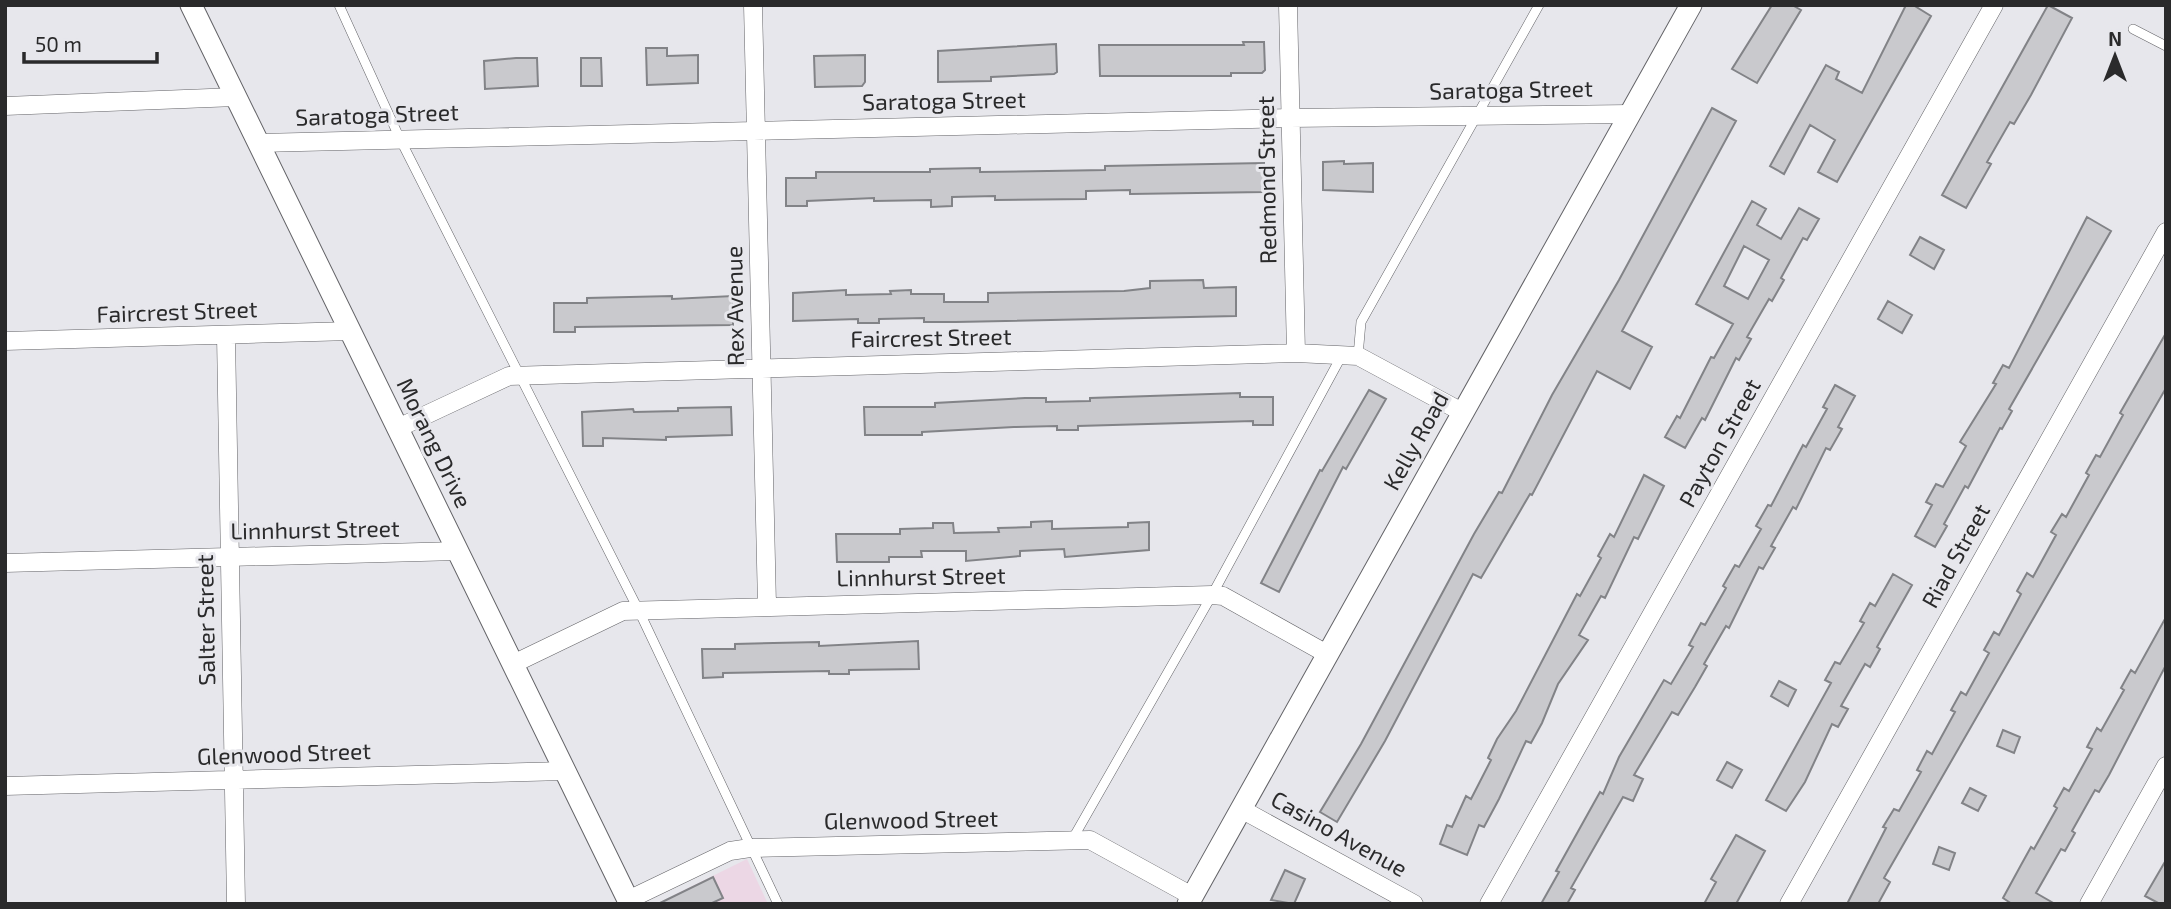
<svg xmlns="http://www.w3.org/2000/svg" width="2171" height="909" font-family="'Exo 2',sans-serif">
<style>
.commercial{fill:#ecd7e5}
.building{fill:#c9c9cd;stroke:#828387;stroke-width:2;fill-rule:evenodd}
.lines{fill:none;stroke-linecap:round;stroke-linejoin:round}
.service-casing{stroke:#636367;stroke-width:10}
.minor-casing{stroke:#636367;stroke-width:19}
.tertiary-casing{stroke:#636367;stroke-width:23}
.service{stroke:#fff;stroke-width:9}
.minor{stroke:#fff;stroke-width:18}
.tertiary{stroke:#fff;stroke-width:21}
.labels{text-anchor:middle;stroke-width:6;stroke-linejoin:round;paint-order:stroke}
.street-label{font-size:23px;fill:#2a2a2b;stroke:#e7e7ec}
</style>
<rect width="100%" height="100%" fill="#e7e7ec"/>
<path class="commercial" d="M747,859L768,904H678L674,895Z"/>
<path class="building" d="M1772,5H1792L1801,10L1757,83L1732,69Z
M1906,5H1913L1931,16L1837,182L1818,172L1835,140L1810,125L1784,174L1770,166L1826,65L1839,72L1836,79L1862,93Z
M2048,5L2072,18L2031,95L2014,124L2010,122L1987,162L1991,164L1966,208L1942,195Z
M1243,42H1264L1265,70L1262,73H1231V76H1100L1099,45H1244Z
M1056,44L1057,72L1054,74L991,77V81L938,82V51Z
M646,48H667V56L698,55V83L647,85Z
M865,55V82L862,86L815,87L814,56Z
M516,58H537L538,86L485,89L484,61Z
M581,58H601L602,86H581Z
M1712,108L1736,121L1622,331L1652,347L1630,389L1597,371L1532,495L1530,494L1481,578L1473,574L1385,741L1337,822L1320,812L1361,744L1474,534L1499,492L1502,493L1552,395L1619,280Z
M1344,161V164L1373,163V192L1323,190V162Z
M1264,163V192L1130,194V190L1086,191V199L995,200V196L952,197V206L931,207V200L874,201V198L807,201V206H786V178H816V172H930V169L980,168V172L1048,171L1105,170V166Z
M1752,201L1766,209L1757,225L1781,239L1799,208L1819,219L1807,240L1803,238L1781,278L1784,280L1772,301L1769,299L1747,337L1751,339L1739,360L1736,358L1705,420L1702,418L1685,448L1665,437L1677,416L1680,418L1711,357L1714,358L1733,324L1696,304ZM1744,246L1769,260L1748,299L1724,286Z
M2087,217L2111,231L2009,409L2012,411L2002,429L2000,428L1968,488L1965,486L1944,524L1947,526L1935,547L1915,536L1932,505L1926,502L1936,484L1943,487L1966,446L1960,442L1996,384L1993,383L2003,365L2009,368Z
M1920,237L1944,250L1934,269L1910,255Z
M1203,280L1204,288L1236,287V316L956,322H924V318L879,319V323H858V319L793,321V293L846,290V295L891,294L890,291L911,290V294H944V302H988V293L1124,291L1150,288V281Z
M672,296V299L733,296V325L575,327V332H554V303H587V298Z
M1888,301L1912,315L1902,333L1878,319Z
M2166,333V388L1884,878L1890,882L1878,904H1847L1886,828L1883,827L1894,809L1899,811L1921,772L1917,770L1927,751L1932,754L1955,712L1951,710L1961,692L1966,695L1989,653L1984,650L1994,632L1999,635L2021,594L2017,591L2027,573L2033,577L2056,535L2051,532L2062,514L2066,517L2089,475L2086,473L2096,455L2100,457L2123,415L2120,413Z
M1835,385L1855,396L1838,427L1842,429L1830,450L1826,448L1796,509L1793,507L1771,546L1775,548L1763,569L1759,567L1729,628L1726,626L1704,664L1707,666L1695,687L1678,715L1672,712L1634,775L1643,779L1633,801L1623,797L1571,888L1575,890L1567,904H1541L1559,872L1556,871L1600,792L1603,794L1619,757L1664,680L1671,684L1693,647L1689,645L1701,623L1705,625L1726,588L1723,586L1735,565L1739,567L1761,529L1756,526L1768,505L1771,506L1803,445L1806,447L1827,409L1823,407Z
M1369,390L1386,399L1346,469L1343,467L1279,592L1261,583L1320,470L1322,471Z
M1240,393V397H1273V425H1253V421L1078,426V430H1057V426L1014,427L922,432V435H865L864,407H935V403L1025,398H1046V402L1090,401V398Z
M731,407L732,435L666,437V440L603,438V446H583L582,412L633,409L634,412L678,411V408Z
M1644,475L1664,486L1638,539L1634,537L1605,598L1601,596L1579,635L1588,640L1558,684L1542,723L1531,743L1526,741L1499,799L1484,827L1479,825L1467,855L1440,844L1447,825L1452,827L1466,796L1471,799L1491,760L1488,758L1497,739L1516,711L1577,594L1580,596L1601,558L1598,556L1610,534L1614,537Z
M1052,521V529L1128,527V523L1149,522V550L1065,557L1064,549L1020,551V556L966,561V551H921L922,557H889V562H837L836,534H900V529L933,528V523H953L954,533L999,532L998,528L1031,527V522Z
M1893,574L1912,585L1877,647L1880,649L1870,667L1865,664L1841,706L1848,709L1838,727L1832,724L1805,782L1786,811L1766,800L1831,683L1825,680L1835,662L1840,664L1864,623L1860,621L1870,603L1875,606Z
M2166,617V665L2109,775L2099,792L2095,790L2072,831L2075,833L2065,851L2061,849L2036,893L2055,904H2012L2003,898L2021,865L2031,847L2034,849L2057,808L2054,806L2064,788L2069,791L2092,749L2087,747L2097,728L2101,731L2124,690L2121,688L2131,670L2135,673Z
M918,641L919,669L849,670V674H829V671L723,673V677L703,678L702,649H735V644L819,642V646Z
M1779,681L1796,690L1788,706L1771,696Z
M2003,730L2020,737L2014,753L1997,746Z
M1727,762L1742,770L1732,788L1717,780Z
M1970,788L1986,796L1978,811L1962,803Z
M1736,835L1765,851L1736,904H1704L1716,882L1711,879Z
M1939,847L1955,853L1949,870L1933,864Z
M2166,860V904H2160L2145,896Z
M1285,870L1305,879L1294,904L1271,900Z
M713,877L723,898L710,904H658Z"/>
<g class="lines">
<g class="service-casing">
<path id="service" d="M339,5L400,139L639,611L778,904
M2133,29L2166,46
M1358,356L1361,322L1539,5
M1072,840L1212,595L1342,355"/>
</g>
<g class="minor-casing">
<path id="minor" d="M753,5L767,605
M1288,5L1296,353
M5,106L236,97
M259,143L1290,118L1630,114
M226,336L236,904
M5,341L351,331
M398,428L509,376L1296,353L1358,356L1462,412
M5,563L458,551
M513,664L623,611L1212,595L1223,596L1327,654
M5,786L565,771
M1241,809L1414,904
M628,900L730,851L750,848L1090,840L1192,896
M1489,904L1994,5
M1789,904L2166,232
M2089,904L2166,766"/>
</g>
<g class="tertiary-casing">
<path id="tertiary" d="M191,5L630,904
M1188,904L1691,5"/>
</g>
<use href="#service" class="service"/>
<use href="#minor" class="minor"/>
<use href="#tertiary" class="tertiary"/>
</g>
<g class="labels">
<g class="street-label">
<text transform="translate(1511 90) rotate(-1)" y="8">Saratoga Street</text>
<text transform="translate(944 101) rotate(-1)" y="8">Saratoga Street</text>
<text transform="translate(377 115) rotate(-2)" y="8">Saratoga Street</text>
<text transform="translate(1267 180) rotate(-91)" y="8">Redmond Street</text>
<text transform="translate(735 306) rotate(-91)" y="8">Rex Avenue</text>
<text transform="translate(177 312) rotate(-2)" y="8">Faircrest Street</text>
<text transform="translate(931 338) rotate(-1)" y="8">Faircrest Street</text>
<text transform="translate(1416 441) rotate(-61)" y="8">Kelly Road</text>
<text transform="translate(434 443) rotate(64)" y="8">Morang Drive</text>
<text transform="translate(1720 443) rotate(-61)" y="8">Payton Street</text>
<text transform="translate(315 530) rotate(-1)" y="8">Linnhurst Street</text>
<text transform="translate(1956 556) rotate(-61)" y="8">Riad Street</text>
<text transform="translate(921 577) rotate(-1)" y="8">Linnhurst Street</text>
<text transform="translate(206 620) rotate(-91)" y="8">Salter Street</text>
<text transform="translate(284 754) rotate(-2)" y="8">Glenwood Street</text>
<text transform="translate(911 820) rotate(-1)" y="8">Glenwood Street</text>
<text transform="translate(1339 834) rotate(29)" y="8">Casino Avenue</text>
</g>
</g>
<rect width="2171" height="909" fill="none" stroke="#2a2a2b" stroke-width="14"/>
<g transform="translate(2115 56)" stroke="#e7e7ec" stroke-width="5" paint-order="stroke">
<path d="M0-5L12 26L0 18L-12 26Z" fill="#2a2a2b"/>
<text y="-10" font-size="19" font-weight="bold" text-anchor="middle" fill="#2a2a2b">N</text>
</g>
<path d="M24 52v10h133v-10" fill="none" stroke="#2a2a2b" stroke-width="3.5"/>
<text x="35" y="52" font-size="21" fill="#2a2a2b" stroke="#e7e7ec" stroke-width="5" paint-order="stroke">50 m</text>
</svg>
